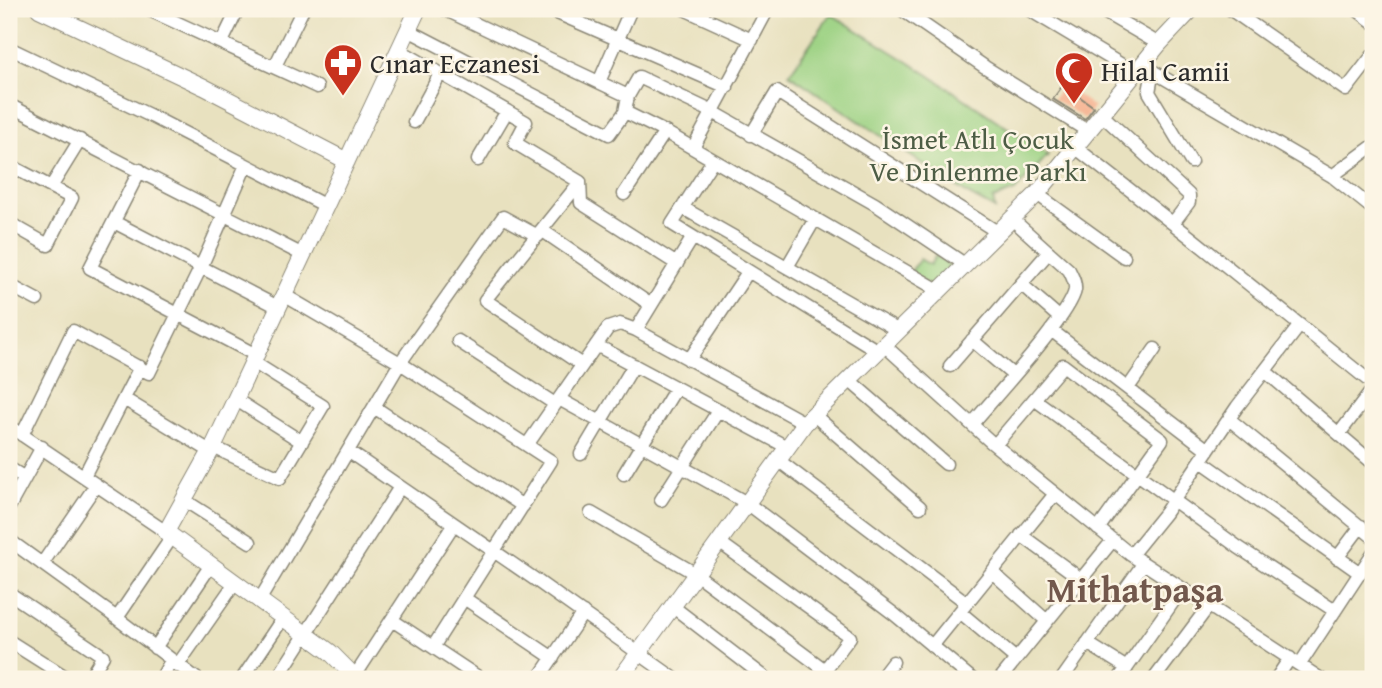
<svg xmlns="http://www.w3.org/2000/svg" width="1382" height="688" font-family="'Gentium Book Plus',serif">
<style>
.green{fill:#9cd283;stroke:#647e57;stroke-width:2}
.building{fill:#f5ac88}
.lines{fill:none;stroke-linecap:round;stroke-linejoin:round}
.minor-casing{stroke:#8a8675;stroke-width:15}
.tertiary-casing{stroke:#8a8675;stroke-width:18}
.minor{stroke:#fff;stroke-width:12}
.tertiary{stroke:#fff;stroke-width:16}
.labels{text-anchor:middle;stroke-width:5;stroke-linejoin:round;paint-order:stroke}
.poi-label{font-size:28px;fill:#2b2b2b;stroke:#fcf5e5;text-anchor:start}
.park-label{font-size:28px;fill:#4d5d45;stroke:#fcf5e5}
.district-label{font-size:35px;font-weight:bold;fill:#72584c;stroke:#fcf5e5}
</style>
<rect width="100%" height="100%" fill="#fcf5e5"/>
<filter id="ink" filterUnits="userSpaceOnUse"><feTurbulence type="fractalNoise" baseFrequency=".0143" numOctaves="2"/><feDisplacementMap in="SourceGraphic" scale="14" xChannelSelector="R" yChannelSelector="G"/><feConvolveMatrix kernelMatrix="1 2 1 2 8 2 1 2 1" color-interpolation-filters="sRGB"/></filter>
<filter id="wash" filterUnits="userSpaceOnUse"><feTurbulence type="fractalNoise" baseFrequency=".00686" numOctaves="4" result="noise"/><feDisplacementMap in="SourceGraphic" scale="28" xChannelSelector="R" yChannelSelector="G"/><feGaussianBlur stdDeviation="1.57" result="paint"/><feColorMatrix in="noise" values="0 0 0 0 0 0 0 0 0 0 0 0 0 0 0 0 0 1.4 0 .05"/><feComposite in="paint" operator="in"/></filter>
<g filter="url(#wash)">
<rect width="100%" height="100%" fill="#e8e1bf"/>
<path class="green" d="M831,14L926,73L1048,155L1015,191L993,199L995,209L969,195L789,74Z
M936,255L955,270L936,289L909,274L920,259L930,265Z"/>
<g id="blocks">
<path class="building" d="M1063,85L1094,107L1085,119L1053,99Z"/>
</g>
</g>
<g filter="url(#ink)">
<use href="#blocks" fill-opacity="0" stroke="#8a8675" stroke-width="2"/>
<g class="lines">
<g class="minor-casing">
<path id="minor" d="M147,9L317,87
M444,9L628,96
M548,9L727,87
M684,9L752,40
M901,9L985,67L1089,132
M1028,9L1135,73
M1099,9L1159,44
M1230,9L1346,90L1373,55
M1356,9L1373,22
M408,30L609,134L625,112L628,96L639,77L713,112L875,204L966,265
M222,42L238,9
M9,48L151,116L326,206
M399,50L526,122L515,143L580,182L581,203L677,264
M1142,65L1332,176L1373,209
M275,66L303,9
M1153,71L1149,92L1191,162
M599,82L631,9
M9,105L303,255
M625,112L665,132L940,291
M1102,115L1189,195V202L1173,223
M414,122L440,74
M751,135L777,92L999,233
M1075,147L1194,240L1373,384
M693,148L768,9
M478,160L507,111
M713,160L672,224L878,351
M9,165L72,198L48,245L9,223
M140,170L90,268L256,355
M1332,176L1373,146
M580,182L485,300L582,365
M51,187L80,140
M624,194L665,132
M1037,194L1124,257
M683,208L899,331
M114,222L278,307
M543,231L651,305
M787,267L815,219
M1021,284L1049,252
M9,285L37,300
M636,330L805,423
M1051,330L1208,450
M972,340L1013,375
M458,341L555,404
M596,345L787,447
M884,345L991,442L1131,555L1321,679
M689,360L748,272
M950,366L1021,284L1060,318
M1265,371L1373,463
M849,380L946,464
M1128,388L1155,349
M124,399L210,451
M235,399L302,442
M559,399L747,503L894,614L972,679
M1034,399L1238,547L1335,611
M374,407L523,506
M814,415L920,507
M1229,419L1373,537
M972,424C992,400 1071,315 1075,290C1076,283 1072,276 1069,270L1012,219
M9,426L166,532
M1339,434L1373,389
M22,435L73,331L149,373L201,267L246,165
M527,445L608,328L620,324L636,330L693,237
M995,445L1063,365L1162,440L1098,529
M213,447L280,478L323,406L253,362
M348,451L533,578L675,679
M581,454L634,365
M778,460L967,603
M1201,461L1360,573
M9,468L25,478
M624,474L676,388
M84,476L140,367
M184,500L250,542
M661,500L718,411
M9,507L42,447
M591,513L696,574L825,670
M1021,535L1081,579
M9,540L110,613L197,679
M719,542L850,637L818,679
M1131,555L1165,513L1237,407L1300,325
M1337,558L1361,526
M42,564L96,485
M992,572L1047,621
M9,593L103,656L89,679
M464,598L553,658
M259,601L400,363L284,295
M672,606L767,679
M960,612L1016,659
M117,618L172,537
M392,620L481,679
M9,641L69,679
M1087,643L1127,668
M932,646L1055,494
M433,647L551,461L400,363L503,217L538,236
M155,648L211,565
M1300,664L1373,553
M177,666L235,583
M161,679L171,661
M242,679L283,618
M277,679L400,487
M353,679L454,524
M538,679L583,613
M880,679L893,662
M1000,679L1113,540
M1062,679L1143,564
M1119,679L1182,589
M1154,679L1208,607
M1276,679L1290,658"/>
</g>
<g class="tertiary-casing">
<path id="tertiary" d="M39,9L204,87L347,161
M357,679L330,652L166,532L213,447L418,9
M620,679L805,423L1037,194L1159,44L1192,9"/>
</g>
<use href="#minor" class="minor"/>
<use href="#tertiary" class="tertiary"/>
</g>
</g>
<defs>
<g id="pharmacy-pin" transform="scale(2.0125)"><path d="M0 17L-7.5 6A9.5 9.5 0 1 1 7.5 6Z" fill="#c8321e" stroke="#fcf5e5"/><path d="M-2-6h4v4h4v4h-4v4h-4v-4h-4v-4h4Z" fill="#fff"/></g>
<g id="mosque-pin" transform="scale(2.0125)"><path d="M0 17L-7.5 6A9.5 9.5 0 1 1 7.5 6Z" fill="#c8321e" stroke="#fcf5e5"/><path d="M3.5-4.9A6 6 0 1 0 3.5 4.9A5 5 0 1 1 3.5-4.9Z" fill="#fff"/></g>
</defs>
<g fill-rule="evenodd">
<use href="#pharmacy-pin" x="343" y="63"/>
<use href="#mosque-pin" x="1074" y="71"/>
</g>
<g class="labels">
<g class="poi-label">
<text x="370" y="73">Cınar Eczanesi</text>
<text x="1101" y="81">Hilal Camii</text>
</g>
<g class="park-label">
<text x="978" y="149">İsmet Atlı Çocuk<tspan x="978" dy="32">Ve Dinlenme Parkı</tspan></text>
</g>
<g class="district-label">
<text x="1135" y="602">Mithatpaşa</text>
</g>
</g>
<rect width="1382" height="688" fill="none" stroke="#fcf5e5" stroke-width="35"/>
</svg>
